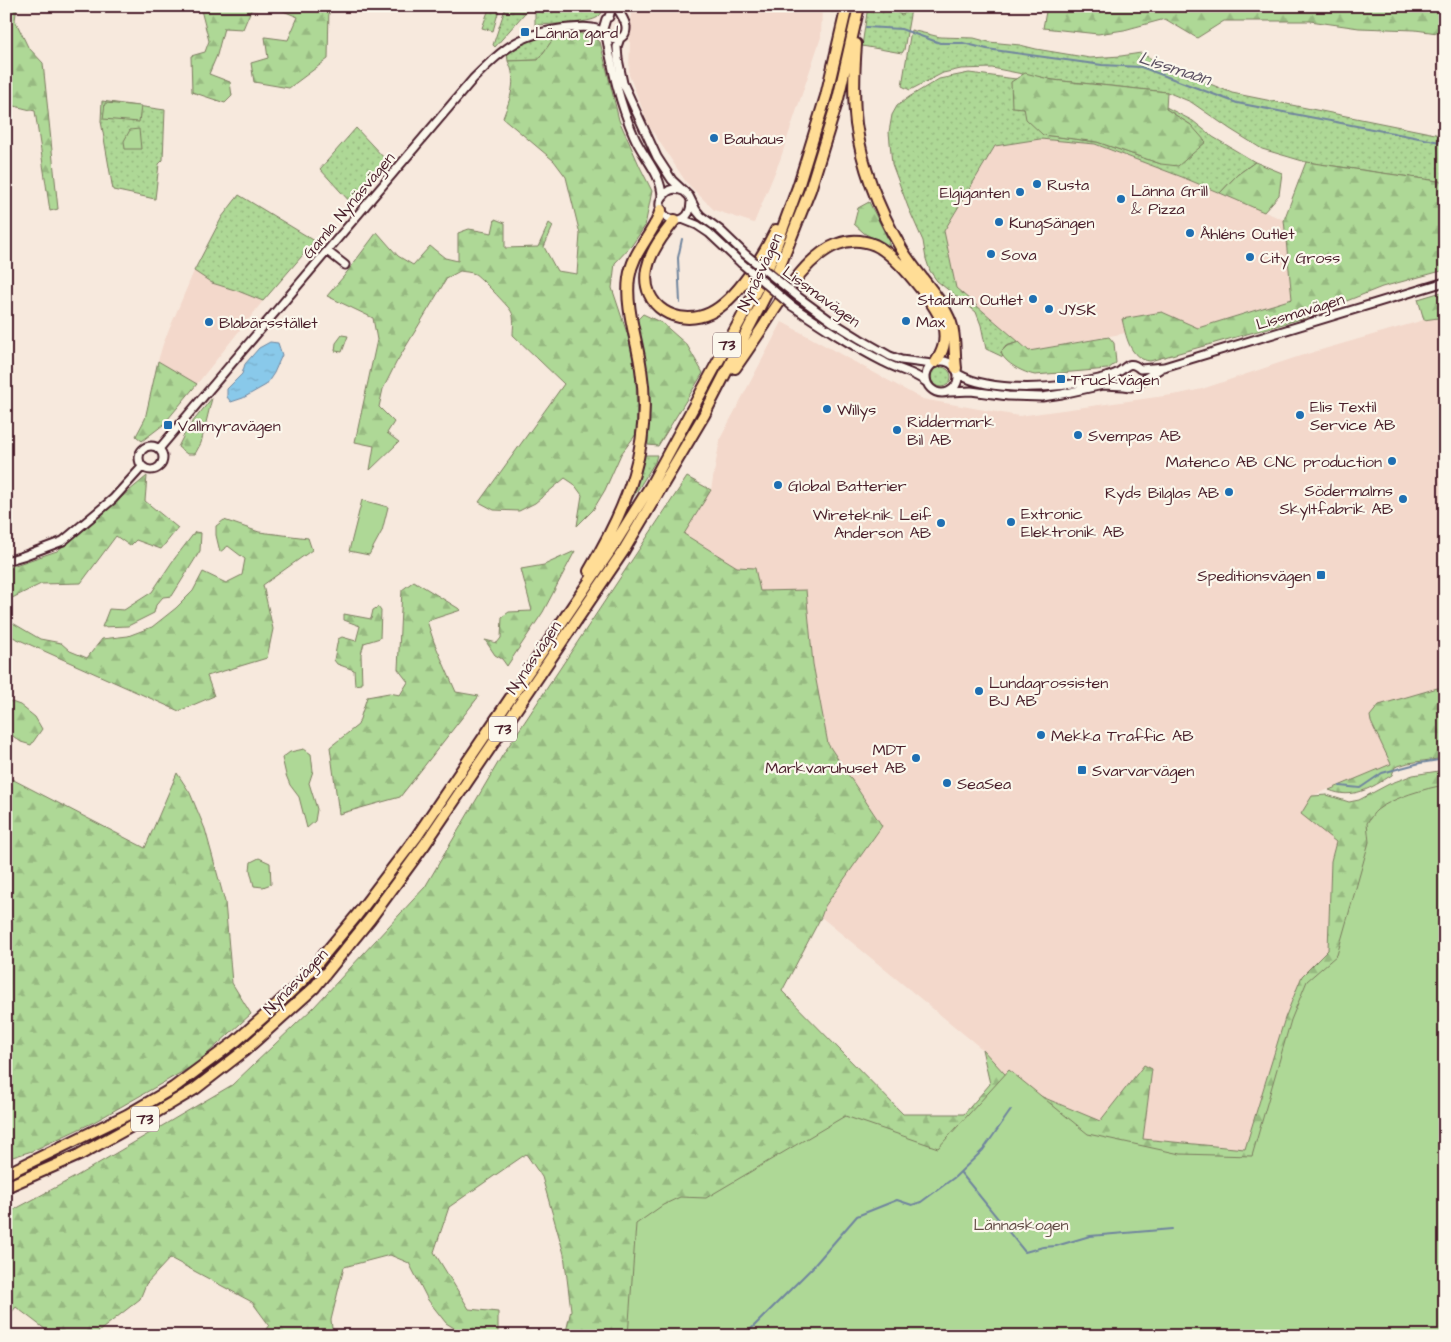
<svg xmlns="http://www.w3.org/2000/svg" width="1451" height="1342" font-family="'Architects Daughter',sans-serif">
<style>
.built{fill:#f3d8cb}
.grass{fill:url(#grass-dots);stroke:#7c7c60}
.forest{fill:url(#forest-firs);stroke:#7c7c60}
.park{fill:#aed896;stroke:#7c7c60}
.water{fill:url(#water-ripples);stroke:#70859e}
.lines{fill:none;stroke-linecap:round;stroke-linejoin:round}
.stream{stroke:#70859e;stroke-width:2}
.minor-casing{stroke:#4a1f2b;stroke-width:11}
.highway-casing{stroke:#4a1f2b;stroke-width:14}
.minor{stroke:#fbf7ec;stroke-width:7}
.highway{stroke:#ffdd96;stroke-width:10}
.minor-bridge-casing{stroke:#4a1f2b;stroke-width:11;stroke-linecap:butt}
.minor-bridge{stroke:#fbf7ec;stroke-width:7}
.poi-dot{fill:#1f6fb2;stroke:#fbf7ec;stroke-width:2}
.labels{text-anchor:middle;stroke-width:4.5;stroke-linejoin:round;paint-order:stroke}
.shield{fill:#fbf7ec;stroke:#7f6065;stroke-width:1}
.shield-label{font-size:15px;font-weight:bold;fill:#4a1f2b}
.poi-label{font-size:16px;fill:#4a1f2b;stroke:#fbf7ec;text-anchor:start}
.street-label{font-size:16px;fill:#4a1f2b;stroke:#fbf7ec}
.park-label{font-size:16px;fill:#634d46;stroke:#fbf7ec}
.water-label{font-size:18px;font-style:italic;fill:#5d5264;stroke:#fbf7ec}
</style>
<defs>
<pattern id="grass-dots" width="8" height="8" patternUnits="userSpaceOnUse" patternTransform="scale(1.25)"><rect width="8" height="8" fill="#aed896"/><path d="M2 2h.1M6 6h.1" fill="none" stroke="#97b981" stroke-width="1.8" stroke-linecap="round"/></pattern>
<pattern id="forest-firs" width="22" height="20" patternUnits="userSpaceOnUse" patternTransform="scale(1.25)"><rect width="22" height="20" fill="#aed896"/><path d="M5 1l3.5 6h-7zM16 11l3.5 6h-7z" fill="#97b981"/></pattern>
<pattern id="water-ripples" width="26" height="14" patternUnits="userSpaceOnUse" patternTransform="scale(1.25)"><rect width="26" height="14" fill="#89c9ea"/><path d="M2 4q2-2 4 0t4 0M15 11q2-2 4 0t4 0" fill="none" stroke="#78acc9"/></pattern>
</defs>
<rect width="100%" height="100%" fill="#f7e9dd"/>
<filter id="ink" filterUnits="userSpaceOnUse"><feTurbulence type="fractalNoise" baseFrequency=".02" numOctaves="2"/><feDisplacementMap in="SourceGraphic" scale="10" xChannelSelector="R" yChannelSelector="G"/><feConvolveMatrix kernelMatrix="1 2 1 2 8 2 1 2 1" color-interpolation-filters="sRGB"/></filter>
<g filter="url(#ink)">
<path class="built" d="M631,6H822L821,37L780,160L754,223L714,210L686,182L649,126L629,75Z
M1040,139L1095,144L1182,177L1284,220L1292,299L1198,328L1162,312L1123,319L1126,333L1029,351L956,288L944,231L995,146Z
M194,271L212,283L238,291L263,301L197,384L158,361L163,344Z
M1445,317V687L1379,705L1370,716L1371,722L1391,764L1312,796L1302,814L1336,842L1331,861L1328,950L1302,976L1285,1018L1246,1149L1143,1139L1152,1069L1100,1121L1016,1086L982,1049L821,917L825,906L882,826L828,744L813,664L806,591H759L755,568L737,567L684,534L711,490L720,439L782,322L922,399L1019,416L1179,394L1202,389L1300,356L1424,320Z"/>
<path class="grass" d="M490,6H500L493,31L482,28Z
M506,6H531L495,47L493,45Z
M537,6H604C603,10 602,14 598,17C589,24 548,24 535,25V8Z
M868,6H884L902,15L911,9L904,50L902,53L862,46Z
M911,30L940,37L974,38L989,42L1020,45L1036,49L1090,58L1121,56L1141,53L1157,62L1232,93L1445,136V182L1306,162L1262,149L1230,129L1191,102L1167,92L1053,80L992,68L961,69L943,73L910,90L902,86Z
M559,31L538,60L508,61L507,54L523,42Z
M969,73L1016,79L1011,83L1024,108L1044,135L1097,142L1161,164L1191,125L1166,109V107L1193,121L1213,137L1255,162L1237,175L1220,193L1182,177L1095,144L1040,139L995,146L944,231L956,288L1019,342L1006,346L1001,352L1003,357L986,349L981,325L976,312L937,281L930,271L926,259L923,241L908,207L892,164L889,132L892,115L897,106L909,97L939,79Z
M102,101L165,110L163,160L159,164L155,199L113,190L101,121Z
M356,128L386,160L351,203L320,169Z
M239,195L315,241L263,301L238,291L212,283L194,271L222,217Z
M931 377a10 10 0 1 1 20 0a10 10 0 1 1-20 0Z
M642,455H657L655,462L627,507Z"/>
<path class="forest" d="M6,6H17L15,20L28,47L43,63L58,209L50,211L35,111L6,104Z
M200,6H329L328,59L289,88L254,82L251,63L268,58L265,37L288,40L298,17L271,6L251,10L243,29L224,28L217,55L209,74L230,82L232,96L225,103L192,92L191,56L205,52L209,41Z
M884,6H910L911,9L902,15Z
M1047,6H1445V34L1415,30L1359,28L1310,21H1224L1197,38L1165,19L1124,30L1098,34L1043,28Z
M559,31C574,33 587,32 600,42L619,120L640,167L652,191L645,226L632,245L615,263L612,288L630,342L636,375L637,432L634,437L621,454L605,490L593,510L577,526L582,495L574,484L565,478L535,503L519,511L494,510L479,502L564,384L513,335C513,328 515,317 511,311C509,307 478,275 475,274C471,272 465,272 460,271L447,278L396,363L383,389L379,407L394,422L387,433L399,442L370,470L374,446L355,442L377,340L373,318L327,296L344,276L377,232L398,256L413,265L430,246L445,258L458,261V233L469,229L492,233L495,219L505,223V248L538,247L549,223L553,226L544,247L557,271L577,274L580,234L566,177L554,161L503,118C510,99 518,80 508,61L538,60Z
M1025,73L1053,80L1167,92L1166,109L1191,125L1206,142L1178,166L1161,164L1097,142L1043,135L1026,119L1024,108L1012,107L1011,82Z
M1255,162L1282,173L1279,195L1264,212L1220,193L1237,175Z
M1306,162L1445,182V270L1382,287L1301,319L1150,361C1129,359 1126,335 1122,319L1162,312L1198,328L1292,299L1284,220Z
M869,202L888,239L890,248L864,233L854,224L858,208Z
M1445,291V317L1424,320L1418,299Z
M643,314L662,323L687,345L703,373L658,446L648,445V396L635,322Z
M1109,337L1114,343L1116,363L1108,369L1035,375C1024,373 1004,363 1001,352L1007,346L1019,342L1029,351Z
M158,361L197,384L163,425L142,441L136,436L145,419Z
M212,398L201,443L195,454H187L178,447L187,429Z
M147,476L145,501L178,528L161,549L136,540L130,546L116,536L81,583L41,584L10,599L6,604V568L57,551Z
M687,477L711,490L684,534L737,567L755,568L760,591L806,590L813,664L828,744L882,826L825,906L821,917L782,991L903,1114H964L990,1084L982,1049L1016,1086L1100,1121L1144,1065L1152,1069L1143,1139L1245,1149L1285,1018L1302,976L1328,950L1331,861L1336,842L1301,814L1312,796L1327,795L1349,802L1359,800L1389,784L1413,775L1445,770V1336H565L571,1310L564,1254L542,1177L526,1154L449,1207L434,1252L469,1309L498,1312V1336H467L446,1323L428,1300L409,1263L390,1255L344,1267L331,1320L333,1336H261L269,1325L252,1302L170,1258L146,1284L140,1299L93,1336H54L16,1307L6,1319V1214L75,1177L232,1085L314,1007L425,887L502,756Z
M224,520L259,532L308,538L312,550L263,585L273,629L267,658L207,676L214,696L179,711L6,634L11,622L40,639L61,643L70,651L87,658L102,639L128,636L152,627L176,608L193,591L203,572L226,583L242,575L245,559L228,546L220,552L216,535V526Z
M195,532L201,533L200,551L172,596L163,597L156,605L154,613L128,626L102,627L109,609L124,610L152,592L172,562Z
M575,551L543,612L507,666L502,659L495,655L485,640L497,643L501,638L502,617L509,612L532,611L521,569L544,565Z
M414,581L461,610L427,621L434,642L456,692L479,696L400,797L339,814L330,747L358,725L367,697L389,693L400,695L408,682L398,669L402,590Z
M378,607L381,611L380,638L364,643L361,654L362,684L355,685L354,670L337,664L334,660L338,639L342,637L356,641L360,626L344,620V614L371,619L373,610Z
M1441,687L1445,688V758L1408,763L1395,767L1392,775C1371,788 1353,800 1329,790L1391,764L1371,722L1370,716L1379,705Z
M6,700L20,705L35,717L42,729L31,745L21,742L6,731Z
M177,773L190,793L205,829L225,902L232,983L251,1014L196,1064L94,1122L32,1151L6,1159V776L145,848Z"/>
<path class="park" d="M105,103L141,106L139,122L103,119Z
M139,129L141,149H125L124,141L130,130Z
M342,335L348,336L342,352L335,351L336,343Z
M362,500L388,507L382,531L369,555L349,551Z
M304,749L311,754L313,771L309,783L317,809L315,821L307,828L299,797L290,785L286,775L282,758L290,752Z
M1445,785V1336H628L636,1224L663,1205L680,1197L706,1198L845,1116L938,1148L1009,1070L1088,1134L1180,1154L1252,1156L1291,1020L1307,981L1337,955L1369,842L1367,823C1370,819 1373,813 1377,810C1392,798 1426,788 1445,785Z
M259,858L270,863L271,884L263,887L254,886L250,870L251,862Z"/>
<path class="water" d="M270,342L278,343L282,355L274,373L266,385L243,398L231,402L227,397V389L242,374L245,364L259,348Z"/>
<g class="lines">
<path class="stream" d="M830,6L832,12
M866,27L901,29L940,43H963L987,49L1102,65L1141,67L1237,103L1445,143
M680,303L678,258L682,239
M1340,786L1360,788L1382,773L1420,763L1445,759
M961,1173L1025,1252L1043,1247L1056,1246L1090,1236L1172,1229
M744,1336L812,1268L857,1216L897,1200L912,1205L921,1202L955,1177L983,1150L1011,1110"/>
<g class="minor-casing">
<path id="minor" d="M609,17L612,6
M606,19L603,29C608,43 627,42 626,27C626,21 620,14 618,9V6
M606,35C613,72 619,102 634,136C643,157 661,173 662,196
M620,38L617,47L618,59L623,83L657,157L672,180L689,196L696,210L701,216L720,230L745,254
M683,191C676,188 670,188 665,194C645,214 690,237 691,202
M682,219L697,225L709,233L741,263
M327,251L345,265
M797,296L831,321L860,339L890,356L901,360L932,364
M792,306C822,326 852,346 884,362C898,370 914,372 926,382
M926 377a16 16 0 1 1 32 0a16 16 0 1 1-32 0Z
M958,374C993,394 1061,388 1099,379C1105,377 1111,376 1117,373C1126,368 1129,359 1140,369L1164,367L1445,282
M950,392L971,391L1008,396L1042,397L1062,394L1103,385L1124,386L1131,387L1139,384L1147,377L1160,369
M139 458a12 12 0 1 1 24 0a12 12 0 1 1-24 0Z
M159,449L473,79C506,46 522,32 570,28C582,27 593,26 604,32
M6,561L23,556L63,541L113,499L142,467"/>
</g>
<g class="highway-casing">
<path id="highway" d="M856,44C854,70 853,98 856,124C862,167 879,210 901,248C915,273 941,296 951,323C956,337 954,354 956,368
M675,220C663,235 651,250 647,269C640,307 678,328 710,313C737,300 763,256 776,230
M735,368C745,354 755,339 765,324C783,297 806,256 838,244C851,239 863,240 875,245C896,255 940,307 944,329C946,342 943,351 936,362
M589,571C627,507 653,445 641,369C637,339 625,308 629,278C632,256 645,243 655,224C658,220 659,214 661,210
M6,1174L127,1115L173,1088L236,1041L268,1013L304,979L357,915L417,836L610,551L650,487L741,319L769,265L798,187L826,96L847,6
M6,1187L79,1155L148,1117L195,1089L244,1051L314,988L370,919L425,844L624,550L704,415L777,273L810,190L838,99L859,6"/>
</g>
<use href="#minor" class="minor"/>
<use href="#highway" class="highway"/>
<g class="minor-bridge-casing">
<path id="minor-bridge" d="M745,254L797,296
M741,263L792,306"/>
</g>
<use href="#minor-bridge" class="minor-bridge"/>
</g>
</g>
<g class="poi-dot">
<rect x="520" y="27" width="10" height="10" rx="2.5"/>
<circle cx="714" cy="138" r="5"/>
<circle cx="1037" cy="184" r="5"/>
<circle cx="1020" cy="192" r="5"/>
<circle cx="1121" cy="199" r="5"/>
<circle cx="999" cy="222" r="5"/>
<circle cx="1190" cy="233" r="5"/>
<circle cx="991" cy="254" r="5"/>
<circle cx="1250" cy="257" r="5"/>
<circle cx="1033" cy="299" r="5"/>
<circle cx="1049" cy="309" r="5"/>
<circle cx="906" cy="321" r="5"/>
<circle cx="209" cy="322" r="5"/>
<rect x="1056" y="374" width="10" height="10" rx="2.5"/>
<circle cx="827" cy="409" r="5"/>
<circle cx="1300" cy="415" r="5"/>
<rect x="163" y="420" width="10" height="10" rx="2.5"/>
<circle cx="897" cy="430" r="5"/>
<circle cx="1078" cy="435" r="5"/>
<circle cx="1392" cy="461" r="5"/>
<circle cx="778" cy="485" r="5"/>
<circle cx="1229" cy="492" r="5"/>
<circle cx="1403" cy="499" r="5"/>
<circle cx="1011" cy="522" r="5"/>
<circle cx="941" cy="523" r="5"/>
<rect x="1316" y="570" width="10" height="10" rx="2.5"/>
<circle cx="979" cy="691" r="5"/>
<circle cx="1041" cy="735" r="5"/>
<circle cx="916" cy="758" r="5"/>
<rect x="1077" y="765" width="10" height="10" rx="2.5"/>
<circle cx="947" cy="783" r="5"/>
</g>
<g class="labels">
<g class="shield">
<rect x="713" y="332.5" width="28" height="25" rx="4"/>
<rect x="489" y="716.5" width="28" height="25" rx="4"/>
<rect x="131" y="1106.5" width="28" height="25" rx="4"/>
</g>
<g class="shield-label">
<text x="727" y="350">73</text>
<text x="503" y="734">73</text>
<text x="145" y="1124">73</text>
</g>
<g class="poi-label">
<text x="535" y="38">Länna gård</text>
<text x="724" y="144">Bauhaus</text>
<text x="1047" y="190">Rusta</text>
<text x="1131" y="196">Länna Grill<tspan x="1131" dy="18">&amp; Pizza</tspan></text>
<text x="1010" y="198" text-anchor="end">Elgiganten</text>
<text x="1009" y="228">KungSängen</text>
<text x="1200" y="239">Åhléns Outlet</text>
<text x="1001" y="260">Sova</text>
<text x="1260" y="263">City Gross</text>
<text x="1023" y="305" text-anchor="end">Stadium Outlet</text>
<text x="1059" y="315">JYSK</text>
<text x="916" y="327">Max</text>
<text x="219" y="328">Blåbärsstället</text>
<text x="1071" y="385">Truckvägen</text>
<text x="1310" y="412">Elis Textil<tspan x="1310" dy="18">Service AB</tspan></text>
<text x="837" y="415">Willys</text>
<text x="907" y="427">Riddermark<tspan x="907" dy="18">Bil AB</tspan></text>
<text x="178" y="431">Vallmyravägen</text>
<text x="1088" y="441">Svempas AB</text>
<text x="1382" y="467" text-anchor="end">Matenco AB CNC production</text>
<text x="788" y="491">Global Batterier</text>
<text x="1393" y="496" text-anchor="end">Södermalms<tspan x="1393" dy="18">Skyltfabrik AB</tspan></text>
<text x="1219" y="498" text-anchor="end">Ryds Bilglas AB</text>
<text x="1021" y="519">Extronic<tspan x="1021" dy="18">Elektronik AB</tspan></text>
<text x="931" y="520" text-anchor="end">Wireteknik Leif<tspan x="931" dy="18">Anderson AB</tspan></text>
<text x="1311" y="581" text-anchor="end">Speditionsvägen</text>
<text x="989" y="688">Lundagrossisten<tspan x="989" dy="18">BJ AB</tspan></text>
<text x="1051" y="741">Mekka Traffic AB</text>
<text x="906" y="755" text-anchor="end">MDT<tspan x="906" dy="18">Markvaruhuset AB</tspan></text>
<text x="1092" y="776">Svarvarvägen</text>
<text x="957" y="789">SeaSea</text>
</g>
<g class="street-label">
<text transform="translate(348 205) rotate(-50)" y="6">Gamla Nynäsvägen</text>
<text transform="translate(759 272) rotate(-65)" y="6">Nynäsvägen</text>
<text transform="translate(822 296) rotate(36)" y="6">Lissmavägen</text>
<text transform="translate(1300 311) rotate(-17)" y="6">Lissmavägen</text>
<text transform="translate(533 657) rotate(-56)" y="6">Nynäsvägen</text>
<text transform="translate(295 981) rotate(-46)" y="6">Nynäsvägen</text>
</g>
<g class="park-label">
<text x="1021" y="1230">Lännaskogen</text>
</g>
<g class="water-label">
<text transform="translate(1175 68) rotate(18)" y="6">Lissmaån</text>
</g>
</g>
<rect width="1451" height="1342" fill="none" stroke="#fbf7ec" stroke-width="25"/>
<rect x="12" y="12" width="1426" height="1317" fill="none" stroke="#4a1f2b" stroke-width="2" filter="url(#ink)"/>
</svg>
